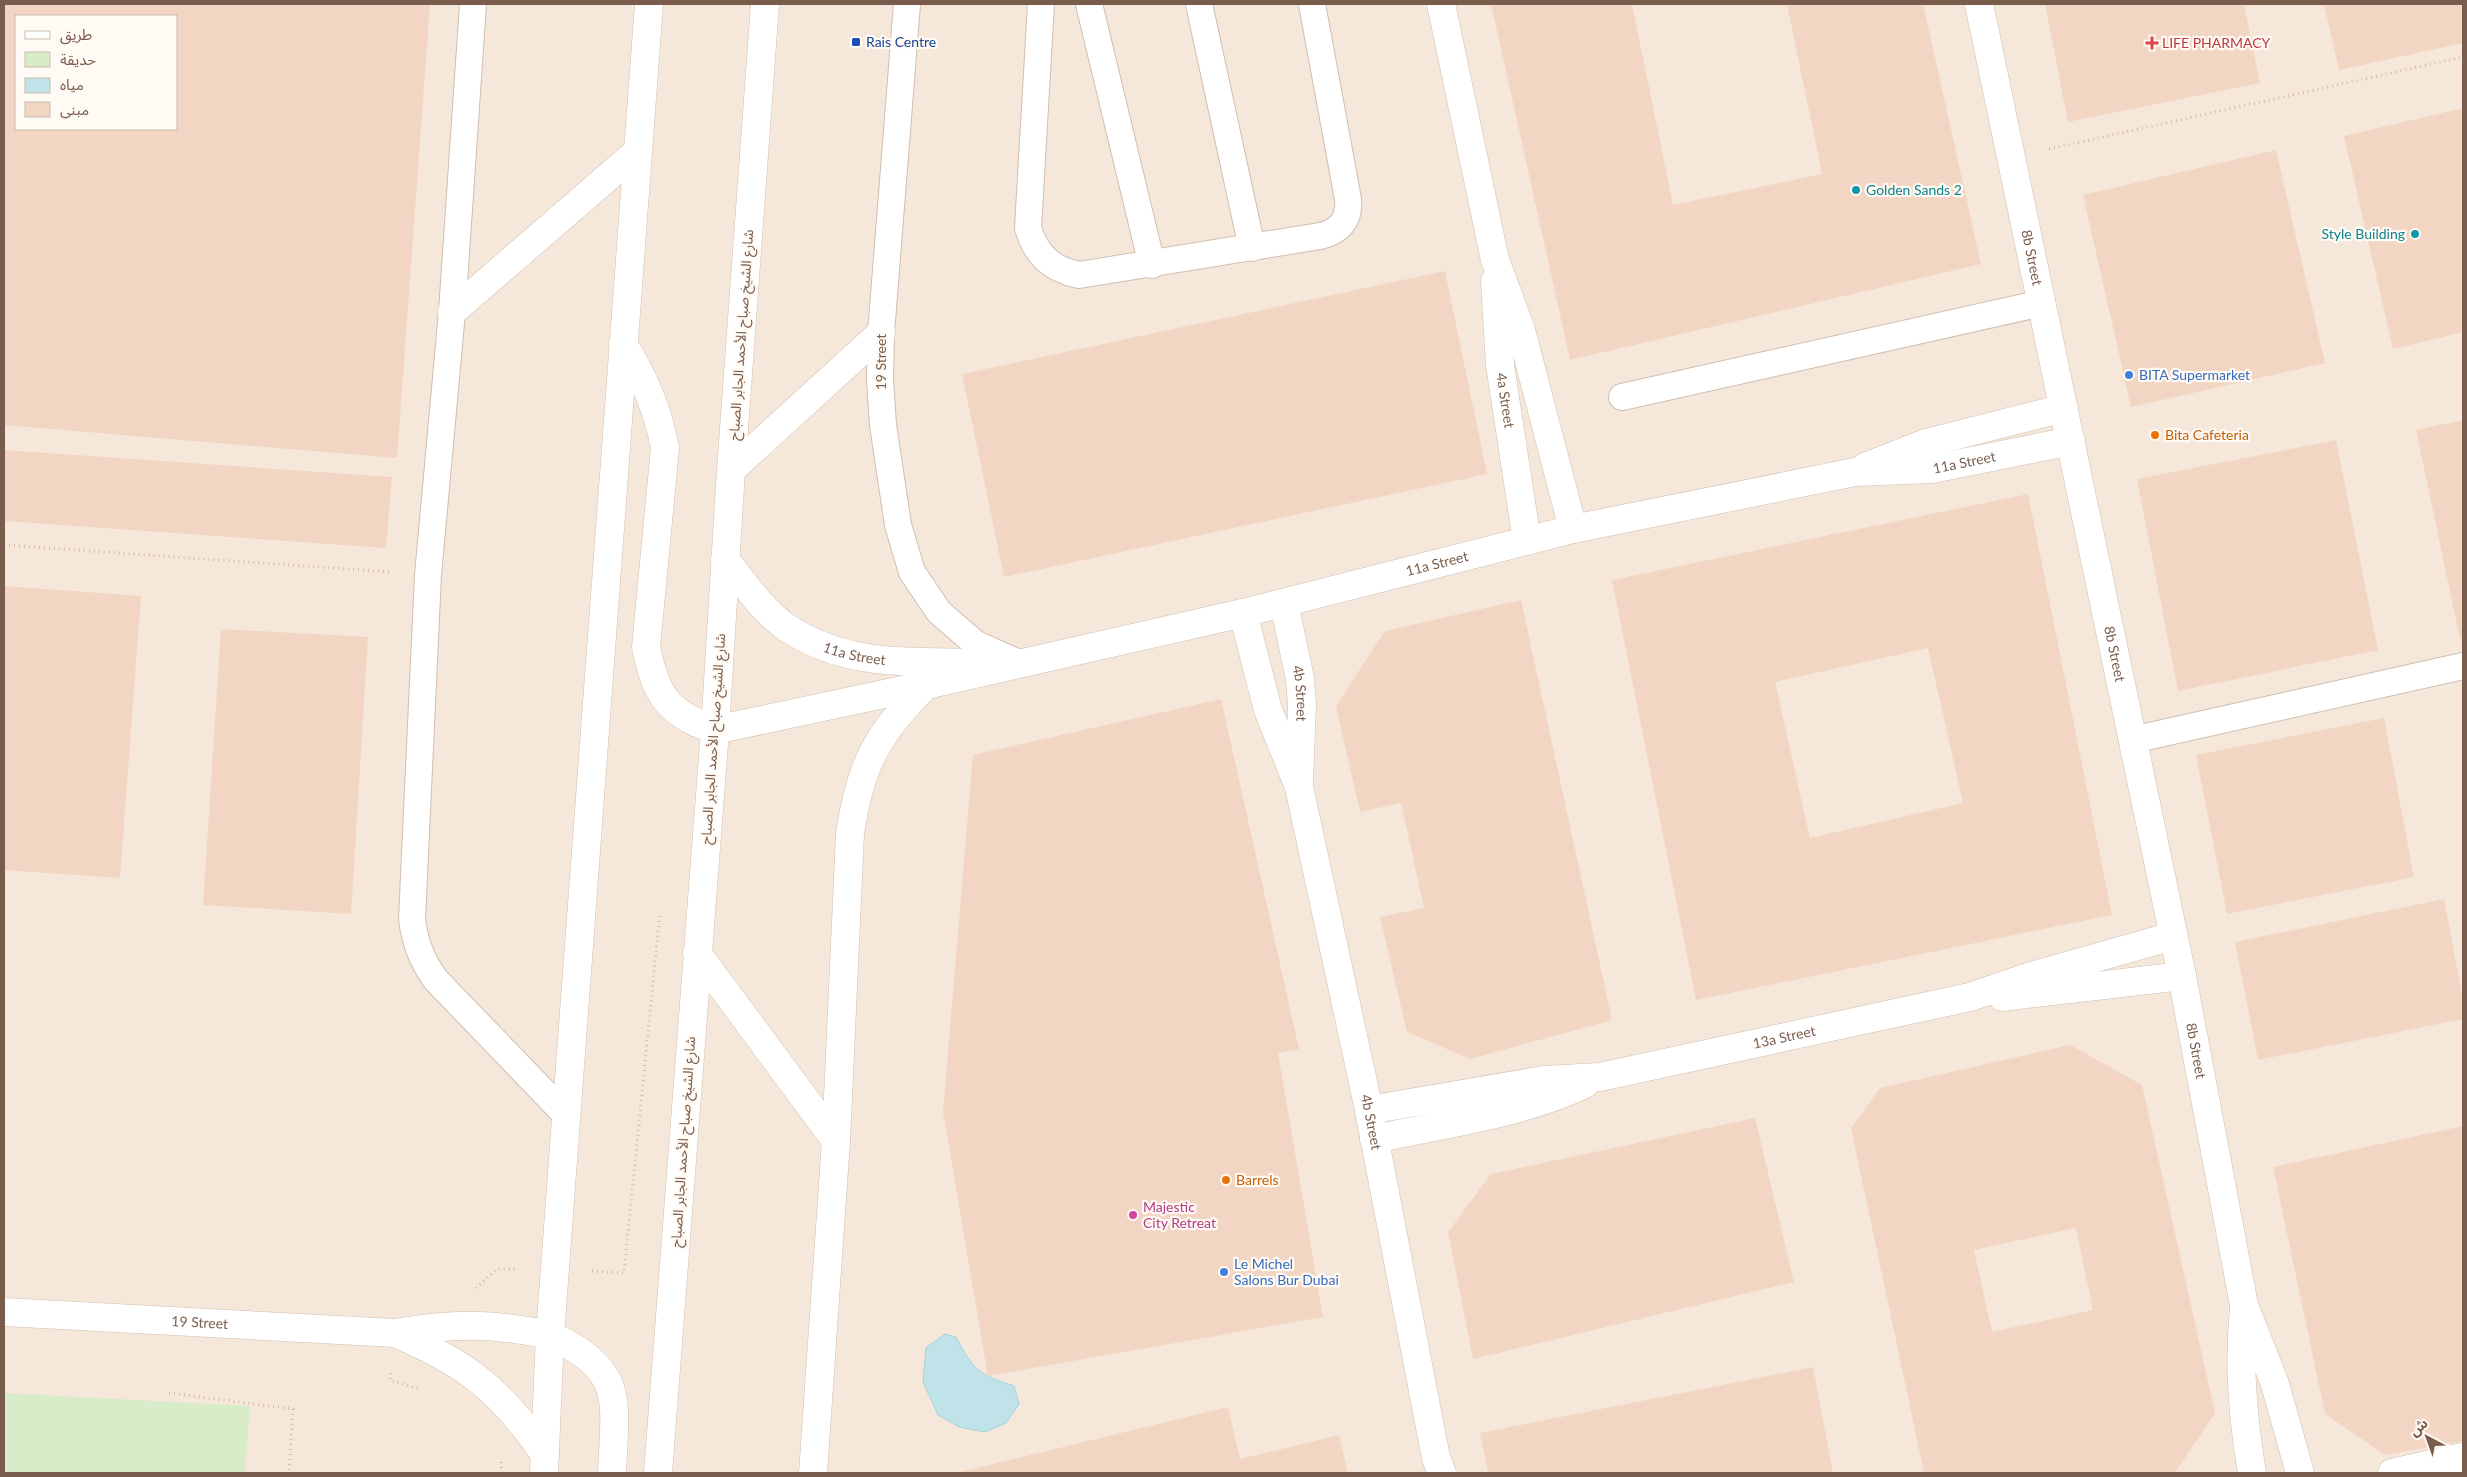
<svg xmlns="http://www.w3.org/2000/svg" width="2467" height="1477" font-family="Lato,'Noto Sans Arabic',sans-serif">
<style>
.residential{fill:#f5e8da;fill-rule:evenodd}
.green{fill:#d8ecc9}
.water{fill:#bfe3e8;stroke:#a5d3da}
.building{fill:#f3d5c3;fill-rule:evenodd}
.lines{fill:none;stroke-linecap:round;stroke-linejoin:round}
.service-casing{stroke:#d1beb0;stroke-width:28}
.minor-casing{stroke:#d1beb0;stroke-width:29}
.secondary-casing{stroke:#d6c0b0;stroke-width:29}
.path{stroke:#d9b8a5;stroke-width:3;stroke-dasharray:1 4;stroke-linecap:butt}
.service{stroke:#fff;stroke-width:26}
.minor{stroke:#fff;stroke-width:28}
.secondary{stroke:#fff;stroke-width:28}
.transit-dot{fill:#1a4fb4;stroke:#fffaf3;stroke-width:2}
.health-dot{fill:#e0444e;stroke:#fffaf3;stroke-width:2}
.culture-dot{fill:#0f9aa8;stroke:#fffaf3;stroke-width:2}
.shop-dot{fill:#3f7fe0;stroke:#fffaf3;stroke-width:2}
.food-dot{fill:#e8710a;stroke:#fffaf3;stroke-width:2}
.hotel-dot{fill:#d1479c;stroke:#fffaf3;stroke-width:2}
.labels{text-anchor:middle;stroke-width:4.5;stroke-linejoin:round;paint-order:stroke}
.transit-label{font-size:14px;fill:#164399;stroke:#fffaf3;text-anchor:start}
.health-label{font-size:14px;fill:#be3a42;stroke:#fffaf3;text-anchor:start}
.culture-label{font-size:14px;fill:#0d838f;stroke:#fffaf3;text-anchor:start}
.street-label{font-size:14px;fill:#7a5c4d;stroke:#fffaf3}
.shop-label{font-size:14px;fill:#366cbe;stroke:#fffaf3;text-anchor:start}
.food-label{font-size:14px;fill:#c56008;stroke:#fffaf3;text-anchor:start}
.hotel-label{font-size:14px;fill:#b23c85;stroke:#fffaf3;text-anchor:start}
</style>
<rect width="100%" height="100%" fill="#fdf6ec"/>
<path class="residential" d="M4,4H2463V1473H4ZM16,16H176V129H16Z"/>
<path class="green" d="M4,1393L250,1406L245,1473H4Z"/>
<path class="water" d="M945,1334L956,1337C973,1370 979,1375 1014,1386L1019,1404L1006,1423L985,1432L959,1427L938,1415L923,1382L926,1348Z"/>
<path class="building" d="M4,4H430L397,458L4,425ZM16,16H176V129H16Z
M1491,4H1632L1673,205L1822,174L1787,4H1923L1981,264L1570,360Z
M2045,4H2244L2260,83L2068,122Z
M2324,4H2463V43L2339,70Z
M2463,108V332L2393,349L2344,136Z
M2276,150L2325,363L2131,407L2083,195Z
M1445,271L1487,474L1004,577L962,374Z
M2463,420V638L2460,639L2416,430Z
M2336,440L2378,650L2178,691L2137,479Z
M4,450L392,477L386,548L4,521Z
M2028,494L2112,915L1696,1000L1612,580ZM1928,648L1963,803L1810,838L1775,682Z
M4,586L141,596L120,878L4,870Z
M1521,600L1612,1020L1470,1059L1407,1032L1380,917L1424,908L1401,803L1360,812L1336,706L1385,631Z
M221,629L368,637L351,914L203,905Z
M1221,699L1299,1049L1278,1053L1323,1317L988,1376L943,1112L973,755Z
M2384,718L2414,877L2227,914L2196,755Z
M2444,899L2463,1000V1019L2258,1060L2235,942Z
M2070,1045L2142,1085L2215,1413L2176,1471L2166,1473H1924L1851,1128L1880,1088ZM2076,1228L2093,1310L1992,1332L1974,1250Z
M1755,1118L1794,1282L1473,1359L1448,1232L1491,1174Z
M2463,1126V1441L2385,1455L2325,1414L2273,1167Z
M1813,1367L1833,1473H1488L1480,1433Z
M1228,1407L1240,1459L1339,1435L1348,1473H956Z"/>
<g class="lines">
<g class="service-casing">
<path id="service" d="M473,4L452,312L428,575L412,919C415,943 422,960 435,979L566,1115
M907,4L881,333L880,380L883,425L898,525L912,572L939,612L976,644L1021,664
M1041,4L1028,228C1036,255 1051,269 1079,275L1320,236C1340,232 1350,219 1348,199L1312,4
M1089,4L1152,265
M1199,4L1252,248
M1622,397L2042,303
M2132,740L2463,666"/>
</g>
<g class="minor-casing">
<g id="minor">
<path d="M1441,4L1495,260L1521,330L1573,529"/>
<path id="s1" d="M1979,4L2182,976L2244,1305L2275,1384L2300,1473"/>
<path id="s2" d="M1495,281L1500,365L1527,541"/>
<path d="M1865,467L1926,443L2064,408"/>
<path id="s3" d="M725,559C743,582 762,610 786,627C846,668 913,661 982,663"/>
<path id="s4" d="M1284,603L1300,679L1302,705L1299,781"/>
<path id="s5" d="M1243,613L1268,710L1299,787L1369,1110L1436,1458L1442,1473"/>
<path id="s6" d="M715,730L926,685L1243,613L1573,529L1855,472L1932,469L2071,441"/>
<path d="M2002,997L2182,976"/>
<path id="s7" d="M1369,1110L1544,1080L1600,1077L1970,997L2028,977L2173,936"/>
<path d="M1374,1139C1442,1124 1523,1114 1585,1084"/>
<path d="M2244,1309C2238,1365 2243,1418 2252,1473"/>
<path id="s8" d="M4,1312L395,1333C453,1323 493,1323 550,1335"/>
<path d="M395,1333C465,1362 503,1392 545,1455"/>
<path d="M813,1473L836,1141L850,834C860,765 877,734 926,685"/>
<path d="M2392,1473L2463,1457"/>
</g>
</g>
<g class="secondary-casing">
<path id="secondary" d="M452,312L638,151
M623,344C644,377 658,409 665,448L646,647C656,696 667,713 715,730
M731,470L881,333
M697,953L836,1141
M550,1335C626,1371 615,1399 612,1473
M544,1473L550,1335L649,4
M658,1473L715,730L731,470L765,4"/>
</g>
<path class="path" d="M2049,149L2463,57
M4,545L390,572
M592,1271L624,1273L660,912
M476,1288L497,1269H518
M391,1373L390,1380L419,1389
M169,1393L293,1409L289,1473
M501,1462L502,1473"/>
<use href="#service" class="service"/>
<use href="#minor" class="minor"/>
<use href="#secondary" class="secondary"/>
</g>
<rect class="transit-dot" x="851" y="37" width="10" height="10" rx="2.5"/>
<path class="health-dot" d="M2149.5 35.5h5v5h5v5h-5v5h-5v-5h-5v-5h5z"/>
<g class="culture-dot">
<circle cx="1856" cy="190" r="5"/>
<circle cx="2415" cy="234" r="5"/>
</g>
<g class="shop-dot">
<circle cx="2129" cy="375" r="5"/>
<circle cx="1224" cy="1272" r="5"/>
</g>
<g class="food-dot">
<circle cx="2155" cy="435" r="5"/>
<circle cx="1226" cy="1180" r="5"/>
</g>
<circle class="hotel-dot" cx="1133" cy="1215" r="5"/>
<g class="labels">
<g class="transit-label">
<text x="866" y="47">Rais Centre</text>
</g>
<g class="health-label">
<text x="2162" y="48">LIFE PHARMACY</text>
</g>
<g class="culture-label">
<text x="1866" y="195">Golden Sands 2</text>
<text x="2405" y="239" text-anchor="end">Style Building</text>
</g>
<g class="street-label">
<text dy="5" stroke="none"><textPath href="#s1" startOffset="259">8b Street</textPath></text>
<text transform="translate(741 335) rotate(-86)" y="5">شارع الشيخ صباح الأحمد الجابر الصباح</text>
<text transform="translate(881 362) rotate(-90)" y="5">19 Street</text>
<text dy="5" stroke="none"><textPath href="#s2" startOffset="120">4a Street</textPath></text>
<text dy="5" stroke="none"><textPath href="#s6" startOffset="1279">11a Street</textPath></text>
<text dy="5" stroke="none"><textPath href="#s6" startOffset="741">11a Street</textPath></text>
<text dy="5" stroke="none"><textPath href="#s3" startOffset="166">11a Street</textPath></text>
<text dy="5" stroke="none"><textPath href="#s1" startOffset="664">8b Street</textPath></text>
<text dy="5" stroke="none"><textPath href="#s4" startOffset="92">4b Street</textPath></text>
<text transform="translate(713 739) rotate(-86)" y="5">شارع الشيخ صباح الأحمد الجابر الصباح</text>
<text dy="5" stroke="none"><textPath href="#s7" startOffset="422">13a Street</textPath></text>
<text dy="5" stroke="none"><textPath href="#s1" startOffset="1069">8b Street</textPath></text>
<text dy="5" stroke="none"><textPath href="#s5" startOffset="526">4b Street</textPath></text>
<text transform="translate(683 1142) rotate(-86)" y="5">شارع الشيخ صباح الأحمد الجابر الصباح</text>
<text dy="5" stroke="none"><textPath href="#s8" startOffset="196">19 Street</textPath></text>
</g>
<g class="shop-label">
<text x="2139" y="380">BITA Supermarket</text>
<text x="1234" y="1269">Le Michel<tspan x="1234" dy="16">Salons Bur Dubai</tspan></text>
</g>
<g class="food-label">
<text x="2165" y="440">Bita Cafeteria</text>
<text x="1236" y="1185">Barrels</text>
</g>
<g class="hotel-label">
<text x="1143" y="1212">Majestic<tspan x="1143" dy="16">City Retreat</tspan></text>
</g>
</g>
<rect width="2467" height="1477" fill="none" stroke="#7a5c4d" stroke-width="10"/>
<rect x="15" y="15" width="162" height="115" fill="#fffaf3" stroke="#cabbb1"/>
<rect x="25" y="31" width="25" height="8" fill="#ffffff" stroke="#cabbb1"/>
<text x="60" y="40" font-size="15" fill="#7a5c4d">طريق</text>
<rect x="25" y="52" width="25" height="15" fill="#d8ecc9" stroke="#cabbb1"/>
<text x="60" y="65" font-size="15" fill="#7a5c4d">حديقة</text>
<rect x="25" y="78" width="25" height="15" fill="#bfe3e8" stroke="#cabbb1"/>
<text x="60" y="90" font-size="15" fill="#7a5c4d">مياه</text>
<rect x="25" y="102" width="25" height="15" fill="#f3d5c3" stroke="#cabbb1"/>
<text x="60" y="115" font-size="15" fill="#7a5c4d">مبنى</text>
<g transform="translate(2427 1437) rotate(319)" stroke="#fffaf3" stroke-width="4" paint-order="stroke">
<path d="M0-4L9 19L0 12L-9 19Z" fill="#7a5c4d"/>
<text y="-8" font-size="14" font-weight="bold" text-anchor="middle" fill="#7a5c4d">ش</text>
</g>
</svg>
